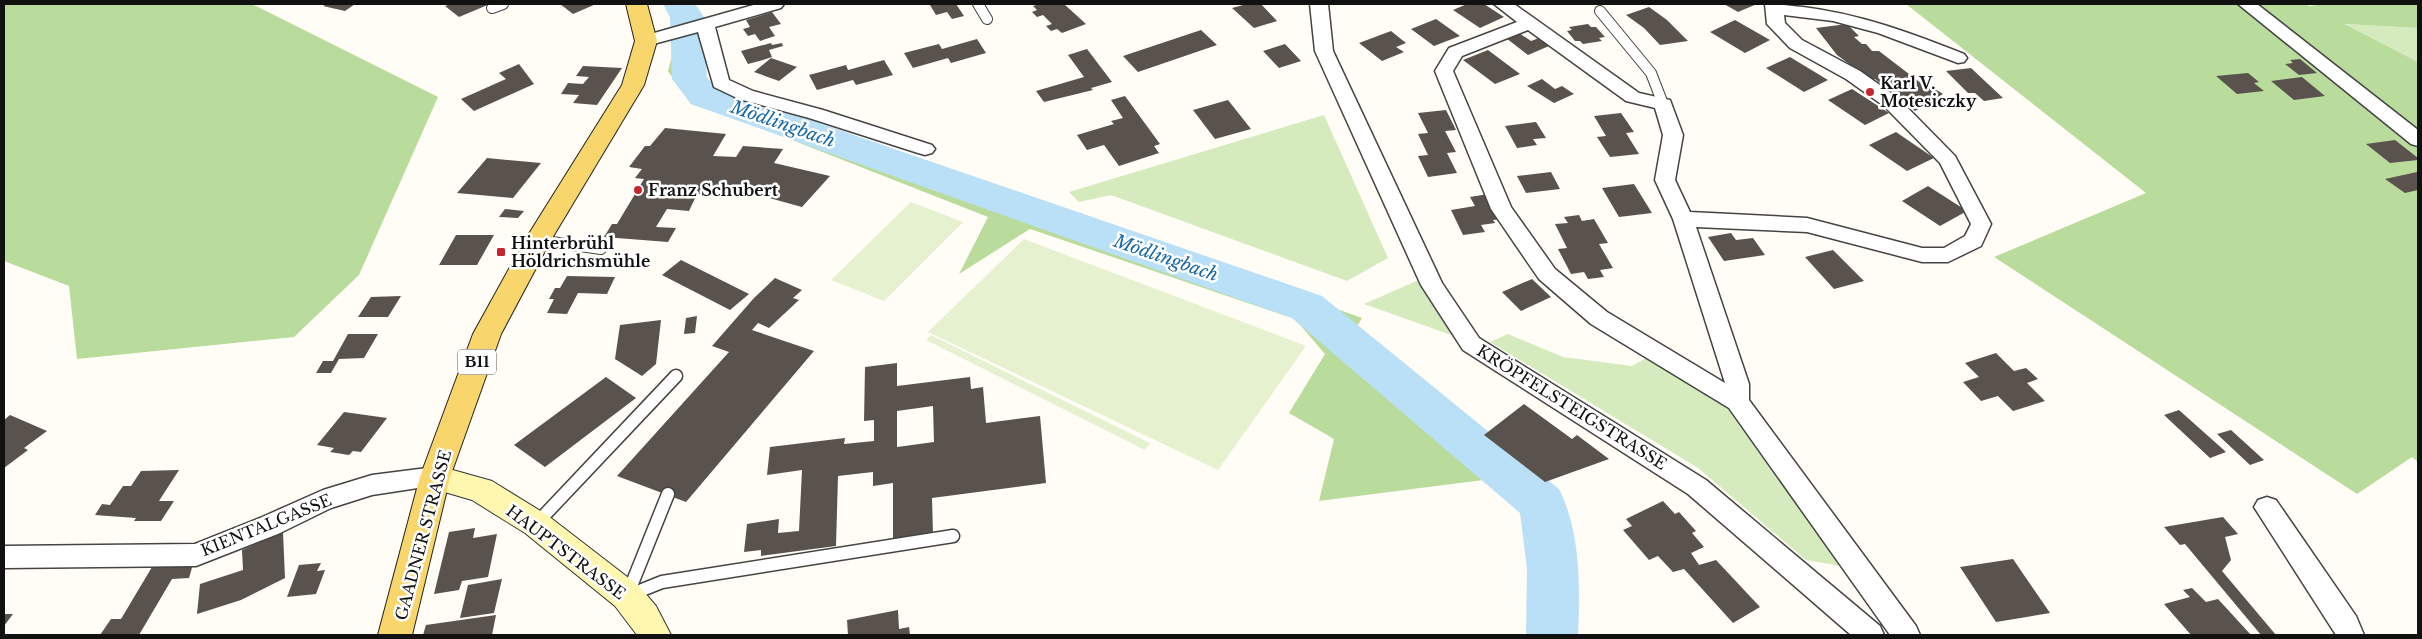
<svg xmlns="http://www.w3.org/2000/svg" width="2422" height="639" font-family="'Libre Baskerville',serif">
<style>
.green{fill:#d5ebbd}
.forest{fill:#b9dc9c}
.pitch{fill:#e6f2cf}
.lines{fill:none;stroke-linecap:round;stroke-linejoin:round}
.river{fill:#b9e0f7;fill-rule:evenodd}
.building{fill:#5a524d;fill-rule:evenodd}
.service-far1-casing{stroke:#444;stroke-width:12}
.service-casing{stroke:#444;stroke-width:15}
.minor-casing{stroke:#444;stroke-width:3}
.secondary-casing{stroke:#333;stroke-width:2}
.primary-casing{stroke:#222;stroke-width:2}
.service-far1{stroke:#fff;stroke-width:10}
.service{stroke:#fff;stroke-width:12}
.minor{fill:#fff;fill-rule:evenodd}
.secondary{fill:#fff6b0;fill-rule:evenodd}
.primary{fill:#f9d66b;fill-rule:evenodd}
.poi-dot{fill:#c4262e;stroke:#fff;stroke-width:2}
.labels{text-anchor:middle;stroke-width:5;stroke-linejoin:round;paint-order:stroke}
.shield{fill:#fff;stroke:#585858;stroke-width:1}
.shield-label{font-size:15px;font-weight:bold;fill:#111}
.poi-label{font-size:16px;font-weight:bold;fill:#111;stroke:#fff;text-anchor:start}
.street-label{font-size:16px;fill:#111;stroke:#fff}
.water-label{font-size:18px;font-style:italic;fill:#1768a6;stroke:#fff}
</style>
<rect width="100%" height="100%" fill="#fffdf5"/>
<path class="green" d="M2342,24L2418,28V62Z
M1324,115L1388,258L1347,281L1111,195L1079,202L1069,192Z
M1421,279L1457,337L1364,304Z
M1508,334L1563,357L1632,366L1648,357L1718,398L1757,441L1847,567L1806,560L1698,468L1490,342Z"/>
<path class="forest" d="M4,4H252L438,97L359,275L294,337L77,359L69,286L4,261Z
M1906,4H2305L2309,6L2325,4H2418V28L2344,24L2418,62V462L2412,457L2357,494L1994,257L2146,193Z
M696,34L698,62L717,94L747,99L1362,318L1343,351L1491,479L1319,501L1334,439L1289,413L1325,354L1295,319L1030,229L959,274L988,217L746,122L691,104L668,71L676,41Z"/>
<path class="pitch" d="M911,202L963,222L884,301L831,280Z
M1024,239L1306,346L1218,470L928,332Z
M931,335L1150,443L1145,450L926,340Z"/>
<g class="lines">
<path class="river" d="M663,4H695L704,17L707,78L717,88L1322,296L1559,489C1581,532 1580,589 1578,635H1526L1527,569L1520,513L1292,318L691,104L672,79L670,17Z"/>
</g>
<path class="building" d="M327,4H355L345,11L323,6Z
M451,4H490L459,17L445,6Z
M560,4H596L573,14Z
M937,4H956L964,16L952,19L947,12L936,15L930,5Z
M1039,4H1064L1086,24L1062,33L1057,29L1051,31L1046,26L1052,24L1043,15L1037,17L1032,12L1037,10L1033,6Z
M1247,4H1261L1277,21L1254,28L1232,8Z
M1467,4H1484L1504,17L1480,28L1453,10Z
M1724,4H1757L1738,12Z
M1649,7L1667,20L1688,41L1660,45L1644,28L1626,15Z
M772,12L781,24L769,27L775,36L760,41L755,34L748,36L743,29L750,27L746,20Z
M1436,19L1460,36L1434,46L1411,29Z
M1735,20L1770,40L1745,53L1710,32Z
M1588,24L1591,27H1596L1605,37L1599,38L1602,41L1583,44L1580,41H1575L1567,31L1572,30L1569,27Z
M1847,24L1859,36L1854,37L1862,44H1866L1872,51H1879L1926,87L1930,86L1943,94L1915,111L1875,79L1871,80L1837,55L1816,28Z
M1201,30L1217,45L1138,72L1123,56Z
M1391,31L1406,43L1396,47L1404,52L1382,61L1359,43Z
M1519,33L1531,41L1539,38L1549,46L1528,55L1506,38Z
M977,39L986,53L951,63L948,58L913,68L904,53L939,44L942,49Z
M771,43L772,45L782,43L783,46L769,50L772,57L763,60L748,64L741,51Z
M1285,44L1301,61L1279,68L1263,51Z
M1087,49L1112,82L1091,88L1093,90L1044,102L1036,91L1084,77L1068,55Z
M1488,50L1520,74L1495,84L1463,60Z
M1790,57L1828,80L1804,92L1766,68Z
M771,58L797,67L779,81L754,72Z
M2300,59L2317,73L2299,75L2285,64L2293,63L2290,60Z
M884,60L893,75L856,85L853,80L817,90L809,75L846,65L848,70Z
M519,64L534,84L474,111L461,99L506,79L499,73Z
M583,66L622,68L597,105L573,103L579,95L561,94L568,83L583,84L589,77L576,76Z
M1971,68L2003,98L1984,101L1975,93H1968L1946,71Z
M2248,73L2259,82L2254,83L2264,91L2237,94L2216,76Z
M2302,77L2325,96L2294,100L2271,81Z
M1542,79L1555,89L1562,86L1574,94L1554,103L1527,86Z
M1852,89L1889,113L1865,125L1828,100Z
M1125,96L1160,144L1154,146L1159,153L1119,166L1104,145L1087,150L1077,135L1114,124L1111,121L1123,118L1111,100Z
M1228,100L1251,129L1215,139L1193,110Z
M1446,110L1456,130L1445,131L1456,152L1447,153L1457,173L1428,177L1418,156L1428,155L1418,134L1428,133L1418,113Z
M1621,113L1634,132L1626,133L1639,154L1610,157L1597,137L1606,136L1594,116Z
M1536,122L1546,138L1533,139L1537,145L1517,148L1505,126Z
M665,128L726,134L713,156L736,157L743,146L783,149L774,163L830,176L802,207L755,194L739,193L733,196L697,194L689,211L667,209L656,227L676,228L668,242L604,237L612,224H617L644,179L635,178L642,169L629,167L645,146H650Z
M1896,132L1934,158L1907,171L1869,145Z
M2395,140L2418,158V160L2390,163L2366,144Z
M487,158L541,163L513,198L457,193Z
M1551,172L1560,189L1526,193L1517,176Z
M2417,172L2418,190L2405,193L2385,179Z
M1634,184L1652,213L1619,217L1602,188Z
M1928,186L1967,211L1940,226L1902,201Z
M1488,194L1501,219L1493,220L1495,223L1481,225L1485,232L1463,235L1451,210L1475,206L1470,197Z
M505,209L524,211L518,218L499,217Z
M1579,215L1582,221L1594,219L1608,243L1599,244L1613,268L1600,270L1604,277L1588,279L1584,272L1571,274L1558,249L1567,248L1555,224L1568,223L1564,217Z
M1731,233L1736,240L1753,238L1765,255L1724,261L1708,237Z
M456,235H494L477,265H439Z
M1833,250L1864,281L1834,289L1805,257Z
M681,260L749,294L730,310L662,275Z
M567,276L615,277L607,294L578,293L567,314L547,313L554,299H549L555,288H560Z
M775,278L802,290L793,298L799,300L769,328L758,323L752,330L814,351L686,502L617,476L729,352L712,346L754,298Z
M1532,279L1551,297L1521,311L1502,292Z
M401,296L388,317H358L371,297Z
M697,316L695,333L684,334L686,318Z
M661,320L656,364L642,376L615,359L620,325Z
M348,334H378L364,358L339,359L331,373H316L323,361H333Z
M1996,353L2014,371L2026,368L2038,379L2027,383L2045,401L2013,411L1998,396L1981,401L1963,382L1979,377L1965,363Z
M897,363V386L970,377L971,389L983,387L986,423L1040,416L1046,483L932,498L933,534L893,539V483L873,486V472L838,476L836,546L761,556V550L744,552L747,524L779,519L778,533L799,531L802,470L767,475L770,447L845,438L844,444L874,441V420L864,421L865,367ZM933,406L934,442L897,447V411Z
M606,377L636,398L545,467L514,445Z
M1524,404L1572,439L1577,435L1609,459L1545,482L1484,435Z
M2179,410L2226,452L2210,458L2164,415Z
M344,412L387,418L361,452L353,451L349,455L330,452L334,448L317,445Z
M10,415L47,431L24,448L28,450L4,468V420Z
M2231,430L2264,460L2250,465L2217,434Z
M179,470L159,501H174L161,521H134L136,518L95,515L102,504L110,505L123,486H131L141,471Z
M1663,501L1675,514L1679,512L1696,531L1692,533L1704,547L1691,553L1699,565L1716,560L1760,607L1733,623L1684,569L1673,572L1658,556L1649,560L1623,530L1632,526L1626,519Z
M2223,517L2238,534L2225,537L2231,560L2222,571L2276,635H2261L2185,544L2180,545L2164,527Z
M475,528L473,538L497,534L488,577L462,581L459,590L434,594L449,532Z
M283,532L285,578L241,600L197,614L200,584L243,570L242,550Z
M2013,559L2050,613L1996,622L1960,567Z
M321,563L317,571L325,570L316,594L287,597L299,565Z
M193,564L189,578L172,579L139,635H100L111,619H121L152,567Z
M502,579L494,613L460,618L468,585Z
M2192,588L2206,602L2218,599L2251,635H2191L2164,604L2190,597L2183,590Z
M898,610L899,629L909,627L910,635H848L847,620Z
M4,614H13L4,626Z
M496,615L492,635H423L426,625Z"/>
<g class="lines">
<g class="service-far1-casing">
<path id="service-far1" d="M978,4L987,19
M492,8L503,4
M1600,11L1651,73L1663,104
M538,240L601,249"/>
</g>
<g class="service-casing">
<path id="service" d="M668,494L627,596L662,582L953,536
M536,524L676,376"/>
</g>
<g class="minor-casing">
<path id="minor" d="M757,4H784L781,8L715,27L729,80L753,91L823,110L932,145L935,149L932,153L925,155L918,153L809,118L739,99L714,87L698,32L646,46L640,45L637,41L640,37Z
M1310,4H1328L1333,51L1442,283L1479,338L1706,480L1880,626L1884,635H1851L1688,494L1463,350L1421,285L1315,51Z
M1494,4H1514L1639,93L1670,100L1683,135L1675,180L1690,212L1807,218L1922,248H1944L1965,236L1971,224L1940,163L1884,106L1846,79L1790,48L1767,24L1765,4C1778,3 1790,6 1803,7C1860,14 1911,33 1964,54L1967,58L1964,62L1958,63L1878,33L1833,21L1784,15L1785,23L1802,40L1860,71L1898,98L1955,156L1991,224L1981,246L1948,262H1922L1807,232L1696,227L1749,384V400L1916,626L1920,635H1890L1729,408L1591,324L1539,279L1491,209L1435,71L1449,48L1517,22ZM1528,30L1626,101L1655,108L1663,135L1655,180L1673,219L1725,383L1607,312L1555,269L1511,207L1453,71L1462,56Z
M2238,4H2257L2418,130V146L2411,144Z
M435,467L444,470L448,477L444,484L372,495L331,508L278,534L196,566L4,568V546L195,544L260,518L323,490L372,475Z
M2267,497L2276,500L2356,616L2364,635H2336L2254,507L2258,500Z"/>
</g>
<g class="secondary-casing">
<path id="secondary" d="M435,465L492,481L547,515L639,586L656,606L671,635H637L615,606L525,533L472,500L424,486L420,477L424,468Z"/>
</g>
<g class="primary-casing">
<path id="primary" d="M626,4H647L657,41L644,85L551,240L501,334L450,477L412,635H378L420,477L473,334L525,240L622,85L635,41Z"/>
</g>
<use href="#service-far1" class="service-far1"/>
<use href="#service" class="service"/>
<use href="#minor" class="minor"/>
<use href="#secondary" class="secondary"/>
<use href="#primary" class="primary"/>
</g>
<g class="poi-dot">
<circle cx="1870" cy="92" r="5"/>
<circle cx="638" cy="190" r="5"/>
<rect x="496" y="247" width="10" height="10" rx="2.5"/>
</g>
<g class="labels">
<rect class="shield" x="458" y="349.5" width="38" height="25" rx="4"/>
<g class="shield-label">
<text x="477" y="367">B11</text>
</g>
<g class="poi-label">
<text x="1880" y="89">Karl V.<tspan x="1880" dy="18">Motesiczky</tspan></text>
<text x="648" y="196">Franz Schubert</text>
<text x="511" y="249">Hinterbrühl<tspan x="511" dy="18">Höldrichsmühle</tspan></text>
</g>
<g class="street-label">
<text transform="translate(1572 407) rotate(32)" y="6">KRÖPFELSTEIGSTRASSE</text>
<text transform="translate(266 525) rotate(-22)" y="6">KIENTALGASSE</text>
<text transform="translate(423 535) rotate(-75)" y="6">GAADNER STRASSE</text>
<text transform="translate(566 552) rotate(37)" y="6">HAUPTSTRASSE</text>
</g>
<g class="water-label">
<text transform="translate(783 124) rotate(19)" y="6">Mödlingbach</text>
<text transform="translate(1166 258) rotate(19)" y="6">Mödlingbach</text>
</g>
</g>
<rect width="2422" height="639" fill="none" stroke="#111111" stroke-width="10"/>
</svg>
